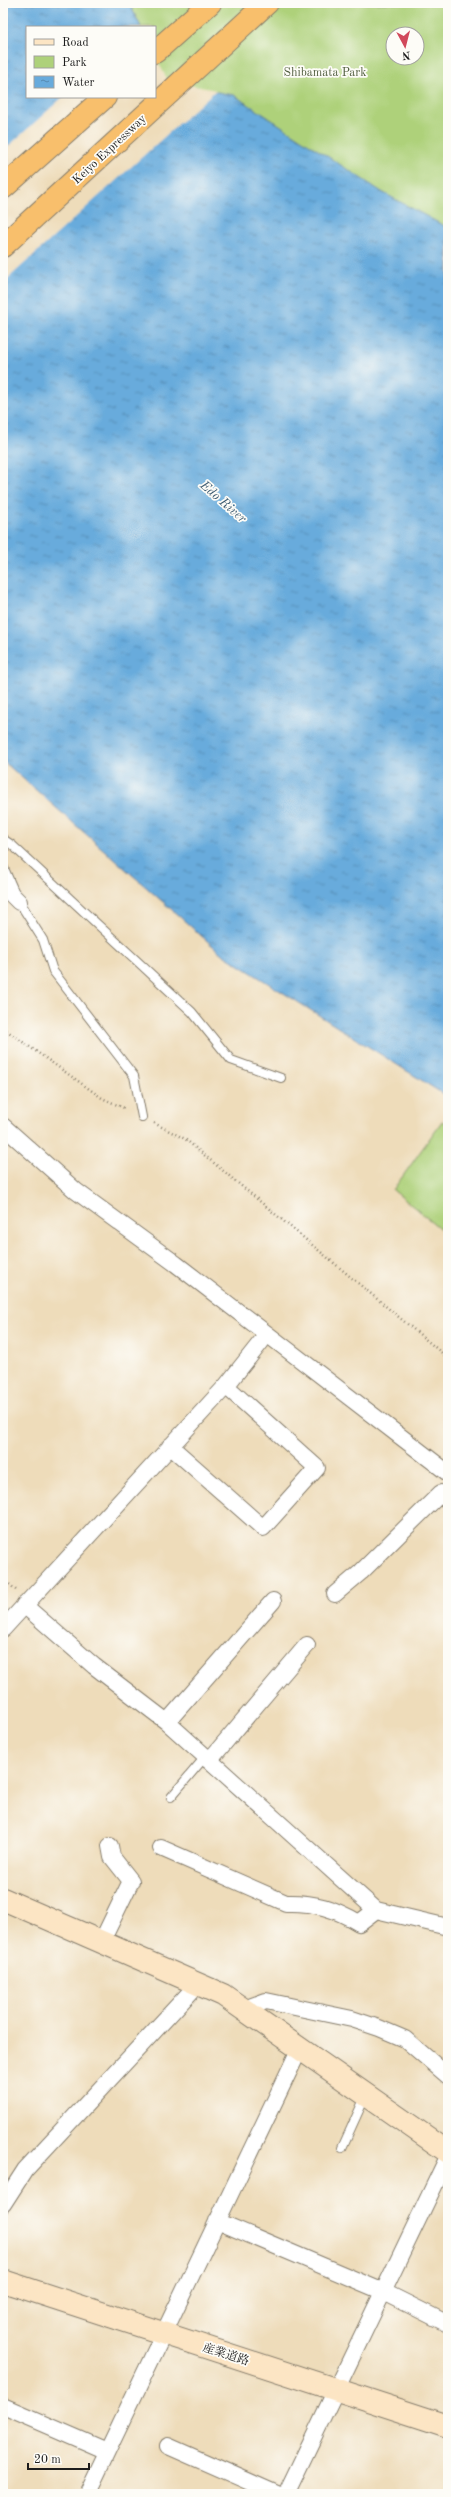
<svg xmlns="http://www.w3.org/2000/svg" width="451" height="2497" font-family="'Old Standard TT','Noto Serif JP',serif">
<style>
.green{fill:#aed17a;stroke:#65764b;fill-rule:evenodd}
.water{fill:url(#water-ripples);stroke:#42647c}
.pier{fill:#eedcba}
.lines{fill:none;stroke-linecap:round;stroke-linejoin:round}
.lane-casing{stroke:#857c6b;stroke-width:10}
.street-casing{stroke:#857c6b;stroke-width:18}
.secondary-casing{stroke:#857c6b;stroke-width:24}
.highway-casing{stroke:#857c6b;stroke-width:24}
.path{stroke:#857c6b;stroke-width:2.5;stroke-dasharray:1 3;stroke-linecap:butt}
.lane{stroke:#fff;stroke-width:8}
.street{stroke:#fff;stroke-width:16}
.secondary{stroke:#fce5c4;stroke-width:22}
.highway{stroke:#f8bf6c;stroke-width:22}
.labels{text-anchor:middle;stroke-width:3.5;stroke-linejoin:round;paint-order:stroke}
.park-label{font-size:12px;fill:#4f5b3d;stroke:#fdfcf7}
.street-label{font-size:12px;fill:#1c1c1c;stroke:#fdfcf7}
.water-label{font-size:13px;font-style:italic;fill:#3e5c72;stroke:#fdfcf7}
</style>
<defs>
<pattern id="water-ripples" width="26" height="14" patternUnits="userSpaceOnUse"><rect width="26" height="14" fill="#68abdc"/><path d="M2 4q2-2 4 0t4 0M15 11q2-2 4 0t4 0" fill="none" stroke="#558ab2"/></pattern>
</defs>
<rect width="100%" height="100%" fill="#fdfcf7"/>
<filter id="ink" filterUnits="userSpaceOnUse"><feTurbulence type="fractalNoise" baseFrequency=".025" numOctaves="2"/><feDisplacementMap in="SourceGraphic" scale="8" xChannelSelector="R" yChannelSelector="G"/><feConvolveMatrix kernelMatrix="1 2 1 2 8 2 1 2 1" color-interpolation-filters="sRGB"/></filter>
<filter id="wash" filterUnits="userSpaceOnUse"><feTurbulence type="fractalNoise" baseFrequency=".012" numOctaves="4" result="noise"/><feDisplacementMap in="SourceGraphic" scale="16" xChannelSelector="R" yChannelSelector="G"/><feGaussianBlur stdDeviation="0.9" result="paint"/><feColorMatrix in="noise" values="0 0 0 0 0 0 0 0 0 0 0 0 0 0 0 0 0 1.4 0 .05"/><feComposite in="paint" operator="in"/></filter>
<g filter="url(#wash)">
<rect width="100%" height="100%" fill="#eedcba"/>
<path class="green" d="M129,3H448V228L167,83L155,58V27H141ZM393,34H417V58H393Z
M442,1121L448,1125V1235L393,1190Z"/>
<path class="water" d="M3,3H129L141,27H27V97H155L167,83L234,95L382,192L448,228V1097L222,954L3,761Z"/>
<path class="pier" d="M155,56L168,81L216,90L3,283V151L63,97H155Z"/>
</g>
<g filter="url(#ink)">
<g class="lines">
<g class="lane-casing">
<path id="lane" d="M3,839L12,845L192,1012L231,1060L281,1078
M3,866L19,902L43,940L53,971L134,1076L142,1117
M171,1797L205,1757
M342,2148L366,2095"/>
</g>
<g class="street-casing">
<path id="street" d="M3,886L19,902
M3,1126L76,1191L176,1264L448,1473
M170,1446L263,1528L317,1468L226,1386
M335,1594L361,1572L441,1493L448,1499
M24,1605L94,1666L167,1722L376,1910L448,1927
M3,1629L226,1386L261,1342
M167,1722L273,1601
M209,1761L307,1645
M161,1848L286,1903C314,1902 336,1909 359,1923L376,1910
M101,1943L131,1881L112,1857L110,1846
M244,2009L266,2001L352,2019L379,2028L405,2039L448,2076
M3,2204L25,2170L198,1984
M217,2221L384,2292L448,2324
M3,2406L107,2451
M168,2446L277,2494
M87,2494L300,2048
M286,2494L448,2157"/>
</g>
<g class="secondary-casing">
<path id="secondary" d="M3,1899L223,1995L448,2152
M3,2281L448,2426"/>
</g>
<g class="highway-casing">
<path id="highway" d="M155,52L210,3
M3,188L105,97
M3,246L267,3"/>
</g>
<path class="path" d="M3,1028L102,1098L126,1109
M154,1123L185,1139L448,1358
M3,1579L16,1590"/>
<use href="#lane" class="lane"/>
<use href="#street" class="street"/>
<use href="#secondary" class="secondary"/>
<use href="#highway" class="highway"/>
</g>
</g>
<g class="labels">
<g class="park-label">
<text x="325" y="76">Shibamata Park</text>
</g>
<g class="street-label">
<text transform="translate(109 149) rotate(-43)" y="4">Keiyo Expressway</text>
<text transform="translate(226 2354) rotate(18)" y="4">産業道路</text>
</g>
<g class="water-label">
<text transform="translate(224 501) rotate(41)" y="5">Edo River</text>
</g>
</g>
<rect width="451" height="2497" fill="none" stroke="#fdfcf7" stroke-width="16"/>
<rect x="26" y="26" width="130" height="72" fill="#fdfcf7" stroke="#a3a29f"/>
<rect x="34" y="39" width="20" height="6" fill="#fce5c4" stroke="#a3a29f"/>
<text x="62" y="46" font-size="12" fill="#1c1c1c">Road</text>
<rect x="34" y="56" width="20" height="12" fill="#aed17a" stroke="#a3a29f"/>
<text x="62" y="66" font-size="12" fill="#1c1c1c">Park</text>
<rect x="34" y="76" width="20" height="12" fill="url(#water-ripples)" stroke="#a3a29f"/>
<text x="62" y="86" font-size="12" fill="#1c1c1c">Water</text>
<g transform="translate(405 46) rotate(173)"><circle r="19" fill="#fdfcf7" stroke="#a3a29f"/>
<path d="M0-3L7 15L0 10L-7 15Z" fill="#d1495b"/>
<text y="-6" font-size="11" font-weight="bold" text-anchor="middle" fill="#1c1c1c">N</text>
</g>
<path d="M28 2463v6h61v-6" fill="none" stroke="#1c1c1c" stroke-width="2"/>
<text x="34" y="2463" font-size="12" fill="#1c1c1c" stroke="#fdfcf7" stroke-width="3" paint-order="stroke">20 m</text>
</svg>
